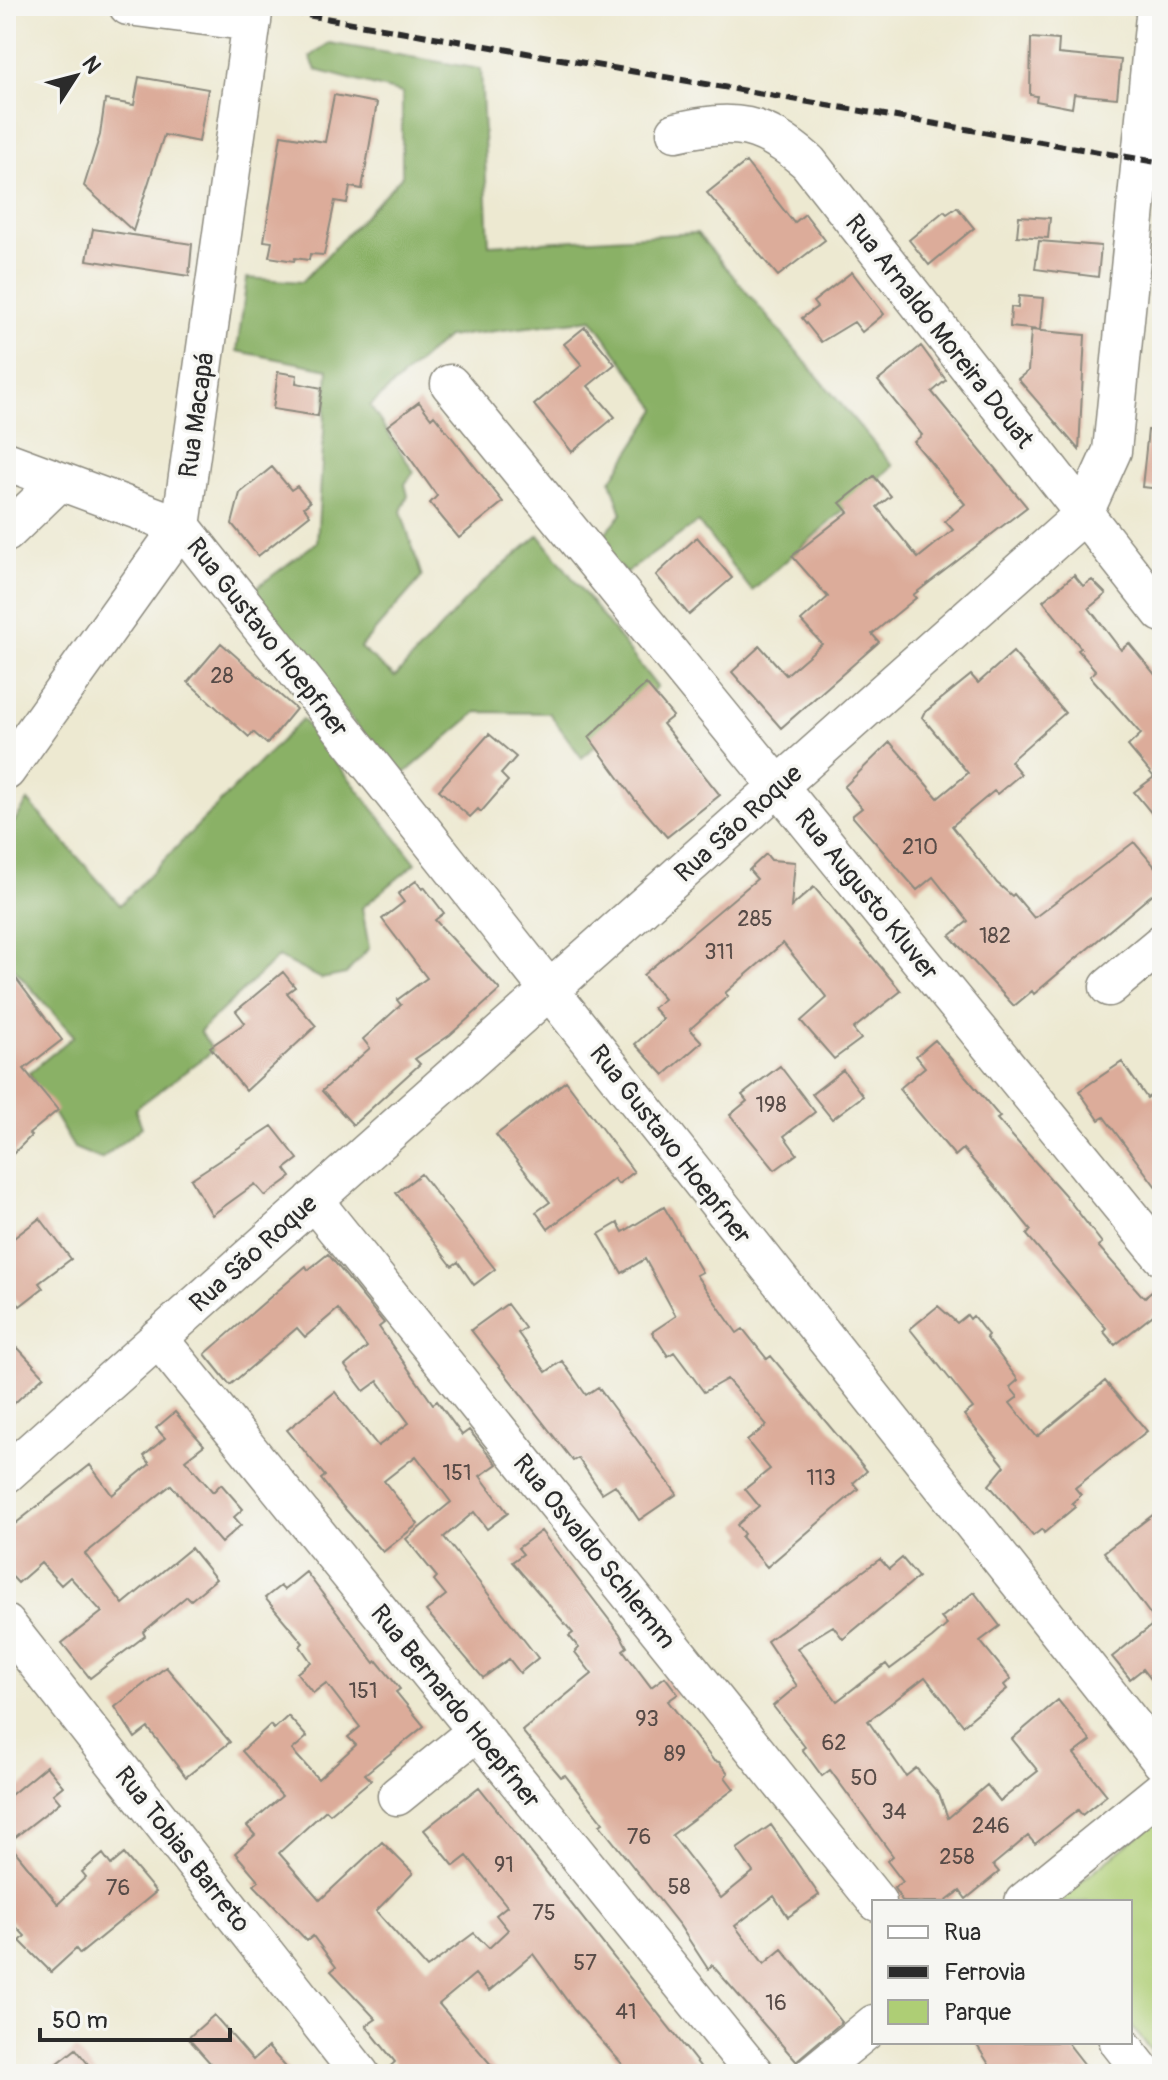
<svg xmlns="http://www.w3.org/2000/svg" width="1168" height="2080" font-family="Pangolin,sans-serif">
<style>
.green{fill:#aece75;stroke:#6c7c50;stroke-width:2}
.forest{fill:#8ab166;stroke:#5a6e48;stroke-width:2}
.building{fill:#dcac9a}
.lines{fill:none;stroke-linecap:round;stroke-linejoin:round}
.minor-casing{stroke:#8c8a7e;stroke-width:41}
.minor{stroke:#fff;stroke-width:38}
.rail{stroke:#2b2b2b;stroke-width:6;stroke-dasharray:12 6;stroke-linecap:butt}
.labels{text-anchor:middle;stroke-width:7;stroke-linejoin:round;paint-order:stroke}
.number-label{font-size:22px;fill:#574b47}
.street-label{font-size:26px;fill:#2b2b2b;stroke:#f6f6f2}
</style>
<rect width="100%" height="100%" fill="#f6f6f2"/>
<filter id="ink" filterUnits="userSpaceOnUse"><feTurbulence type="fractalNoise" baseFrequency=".0125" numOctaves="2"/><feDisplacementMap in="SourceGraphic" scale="16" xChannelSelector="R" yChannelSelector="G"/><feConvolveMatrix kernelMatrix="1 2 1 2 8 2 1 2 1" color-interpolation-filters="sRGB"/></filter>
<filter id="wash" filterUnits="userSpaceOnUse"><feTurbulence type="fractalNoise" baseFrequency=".006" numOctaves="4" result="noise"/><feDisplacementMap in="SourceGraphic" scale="32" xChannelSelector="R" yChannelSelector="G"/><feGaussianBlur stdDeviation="1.8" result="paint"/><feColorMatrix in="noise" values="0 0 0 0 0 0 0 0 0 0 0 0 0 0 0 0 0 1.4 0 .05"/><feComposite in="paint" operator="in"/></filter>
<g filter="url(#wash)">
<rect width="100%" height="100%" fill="#ede9d1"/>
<path class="green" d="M1162,1817V2063L1130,2025V1902H1055Z"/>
<path class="forest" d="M329,43L481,69L489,245L697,233L893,466L752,591L698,522L626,573L607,557L605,533L622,514L611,481L657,409L592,319L447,337L370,406L414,472L405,484L408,496L401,511L422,577L360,648L395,677L478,587L539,535L657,687L582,758L549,713L477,712L398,779L252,591L317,542L328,369L237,351L247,278L302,282L402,176V93L316,70L310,57Z
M302,719L416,863L362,908L369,948L346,974L321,979L278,957L200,1031L213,1051L135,1109L142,1127L101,1159L74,1148L29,1073L74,1036L6,960V834L28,801L120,905Z"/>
<g id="blocks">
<path class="building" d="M1031,38L1059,40L1058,54L1121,60L1117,98L1074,94L1072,108L1036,101L1037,96L1030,95Z
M139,77L208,89L199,142L164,135L133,231L84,186L100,135L105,100L134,105Z
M334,95L377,103L362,189L350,187L347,203L335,201L324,255L310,254L309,260L295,258L294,261L269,257L272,242L264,241L281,135L325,142Z
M746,162L794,223L805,214L825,240L778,276L707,193Z
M957,207L974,228L929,265L909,240L944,211L947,214Z
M1019,216L1050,218L1048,238L1017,236Z
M93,229L192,244L189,276L87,260Z
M1039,241L1101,246L1098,277L1035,269Z
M852,272L884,314L862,332L854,322L821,342L802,318L817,307L813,302Z
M1019,296L1043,298L1040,330L1010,327L1011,307L1018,308Z
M585,327L615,364L588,386L615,417L572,452L534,405L582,365L564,344Z
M1031,330L1085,335L1079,450L1018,379L1028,371Z
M921,346L946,380L932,392L1027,507L913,595L916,598L872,634L879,642L781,728L732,672L760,646L786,675L822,644L801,621L828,597L792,556L848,512L840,503L874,476L891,496L877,507L918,558L953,530L945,521L965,504L914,442L922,435L878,381Z
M278,372L297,375L296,383L322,388L318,416L273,409Z
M419,402L431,418L434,415L503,502L459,538L430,503L437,496L387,426Z
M1148,430L1162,431V489L1142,487Z
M272,467L291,490L297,486L310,502L304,507L310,515L258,556L232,524L240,493Z
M697,537L732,578L689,615L656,575Z
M1074,575L1083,586L1092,580L1106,594L1089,608L1121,650L1129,643L1162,683V826L1134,792L1154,777L1128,746L1141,734L1090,676L1096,671L1078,650L1081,648L1043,601Z
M221,643L296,709L267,744L253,732L249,737L188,682Z
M1013,652L1065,713L1010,761L1021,774L997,794L994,791L952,826L997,883L1012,896L1014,894L1034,918L1134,842L1162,875V886L1034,994L1032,991L1014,1006L950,936L968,921L933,877L917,890L852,816L862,808L844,787L890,742L938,798L968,773L922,717L924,713L971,675L978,683Z
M646,684L673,716L663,724L720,795L667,837L635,800L589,737Z
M489,734L516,757L501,774L508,781L481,812L478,809L470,817L439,790Z
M766,854L771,860L795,862L791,907L814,887L901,991L853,1029L861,1039L834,1059L801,1021L827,998L783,943L725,993L728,996L690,1029L702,1042L664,1075L635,1044L663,1019L653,1008L664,999L643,975L757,879L749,870Z
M416,881L422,889L424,887L444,913L435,920L500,990L450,1035L415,1059L420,1064L353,1125L322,1091L370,1048L363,1039L401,1005L397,1000L427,978L382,919L404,902L398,894Z
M6,965L62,1040L24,1069L58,1110L29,1134L31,1136L6,1161Z
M283,972L295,987L287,993L316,1026L246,1091L210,1047L245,1023L236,1011Z
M935,1040L1000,1117L997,1119L1064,1194L1102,1243L1098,1246L1144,1298L1153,1291L1162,1302V1308L1115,1345L1103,1331L1106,1328L1027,1235L1031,1230L1000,1192L963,1149L955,1156L899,1089L925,1067L916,1056Z
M1122,1062L1147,1098L1153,1094L1162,1107V1195L1104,1117L1099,1120L1079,1091Z
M780,1066L815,1112L784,1136L797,1154L775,1170L730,1115L747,1101L742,1095Z
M843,1070L863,1096L832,1119L812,1094Z
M566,1081L634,1172L618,1184L614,1179L548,1229L536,1212L550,1202L496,1135Z
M272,1126L298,1159L285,1169L291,1177L265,1196L255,1184L212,1215L191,1179Z
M421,1174L495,1269L474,1285L458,1262L452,1266L396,1193Z
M664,1207L702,1272L696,1275L737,1333L743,1329L767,1359L771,1356L867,1471L853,1483L858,1489L767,1567L741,1537L744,1534L737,1525L759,1506L745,1489L770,1469L747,1441L767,1425L727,1379L704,1392L674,1352L668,1356L652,1332L676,1316L645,1259L622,1273L599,1234L618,1223L623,1232Z
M40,1218L71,1259L39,1283L43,1288L20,1306L6,1288V1244Z
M328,1254L384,1323L379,1327L433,1404L437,1401L462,1435L469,1430L497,1464L480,1476L508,1513L487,1529L474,1512L444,1537L538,1658L520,1673L509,1659L483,1678L426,1611L446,1595L434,1580L437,1577L406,1539L451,1502L416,1456L384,1481L418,1524L383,1552L339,1502L321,1479L325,1476L287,1430L335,1392L378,1446L409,1423L378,1381L364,1391L345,1366L367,1347L338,1309L305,1337L297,1328L230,1385L205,1354L306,1266L308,1270Z
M507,1304L525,1328L518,1333L546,1372L562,1361L586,1395L598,1387L677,1494L639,1520L615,1485L602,1493L578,1458L573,1461L471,1330Z
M938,1306L957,1323L967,1315L970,1319L973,1316L988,1335L986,1337L1018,1380L1010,1387L1018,1397L1010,1403L1037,1437L1105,1381L1147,1431L1075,1488L1081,1495L1072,1503L1075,1507L1044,1533L1042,1529L1033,1536L989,1485L1005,1466L964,1415L973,1408L910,1329Z
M18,1348L44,1376L6,1411V1359Z
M175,1412L204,1445L185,1460L213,1492L221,1484L243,1509L234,1517L241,1525L221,1543L171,1485L85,1554L123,1604L191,1548L216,1579L191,1600L187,1596L143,1632L145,1636L90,1678L62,1643L102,1612L70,1577L61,1585L41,1563L18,1583L6,1570V1531L90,1465L112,1495L150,1464L144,1456L165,1438L156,1428Z
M1162,1508V1693L1143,1669L1130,1679L1112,1657L1156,1622L1104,1552Z
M541,1531L620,1634L627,1647L623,1650L651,1687L665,1677L678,1694L668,1701L714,1761L719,1762L728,1773L725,1777L734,1789L672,1835L721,1898L753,1872L737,1849L771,1825L819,1895L788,1917L774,1896L735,1926L764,1964L782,1949L842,2022L796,2061L712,1965L708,1969L680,1926L600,1825L603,1823L565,1775L561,1777L522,1731L592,1674L575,1652L579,1648L569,1636L573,1633L512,1562L523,1554L518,1548Z
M902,1558L918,1577L843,1639L833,1626L797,1648L837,1701L886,1664L890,1669L932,1638L947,1625L941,1618L974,1592L1000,1626L980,1641L1011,1679L1004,1685L1007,1689L963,1725L925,1677L868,1721L906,1776L916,1768L939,1794L948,1818L987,1785L1000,1801L1038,1771L1012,1739L1058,1700L1091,1741L1074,1754L1107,1795L1082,1815L1078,1810L1035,1844L1028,1836L993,1865L999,1872L966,1899L960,1891L945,1902H903L894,1888L903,1882L887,1861L893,1856L830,1770L822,1776L802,1749L805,1747L773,1706L797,1686L767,1641L880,1559L889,1569Z
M306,1572L375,1663L377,1661L400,1689L396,1692L424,1726L365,1774L371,1780L330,1814L326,1810L279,1853L320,1900L382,1842L413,1873L376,1911L427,1968L474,1933L489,1948L508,1930L496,1915L507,1906L467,1856L454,1866L424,1830L479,1787L706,2074H631L574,2010L533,1954L489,1991L475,1974L439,2004L499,2074H382L395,2062L366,2026L376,2019L331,1971L336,1967L313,1936L307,1941L254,1885L259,1881L235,1853L255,1835L247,1826L282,1796L242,1751L270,1725L274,1729L288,1716L307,1737L292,1750L318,1779L356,1745L348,1737L360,1727L326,1683L313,1693L297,1673L311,1662L300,1646L303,1643L265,1598L280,1586L284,1590Z
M166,1667L230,1742L186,1777L148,1728L135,1738L115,1707Z
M46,1766L63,1786L53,1794L60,1802L14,1838L6,1828V1799Z
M6,1840L58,1904L86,1877L82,1872L103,1854L111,1865L124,1854L156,1892L80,1954L76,1949L51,1972L20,1941L25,1936L6,1916Z
M214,2015L253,2060L268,2047L292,2074H220L188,2038Z
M975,2042H1067L1092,2074H995Z
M76,2049L96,2074H44Z"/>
</g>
</g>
<g filter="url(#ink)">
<use href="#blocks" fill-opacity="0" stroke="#8c8a7e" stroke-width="2"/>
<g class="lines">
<g class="minor-casing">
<path id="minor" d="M128,6L252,22
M676,132C736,118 761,122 808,162L1162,613
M450,384L1162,1256
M6,461L181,526L1162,1762
M6,533L60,481
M6,771L181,526L254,6
M1109,987L1162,943
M313,1200L877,1902
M158,1338L755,2074
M6,1474L1083,515L1112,451L1156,6
M6,1624L360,2074
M397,1796L477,1731
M1024,1902L1162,1790
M1119,2042L1144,2074
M813,2074L874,2024"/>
</g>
<use href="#minor" class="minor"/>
<path class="rail" d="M255,6L1162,163"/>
</g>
</g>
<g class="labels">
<g class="number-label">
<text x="222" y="683">28</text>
<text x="920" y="854">210</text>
<text x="755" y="926">285</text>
<text x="995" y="943">182</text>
<text x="719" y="959">311</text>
<text x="771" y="1112">198</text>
<text x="457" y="1480">151</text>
<text x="821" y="1485">113</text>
<text x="363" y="1698">151</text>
<text x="647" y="1726">93</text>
<text x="834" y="1750">62</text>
<text x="675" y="1761">89</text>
<text x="864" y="1785">50</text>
<text x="894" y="1819">34</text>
<text x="991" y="1833">246</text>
<text x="639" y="1844">76</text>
<text x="957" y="1864">258</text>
<text x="504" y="1872">91</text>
<text x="679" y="1894">58</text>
<text x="118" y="1895">76</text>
<text x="544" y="1920">75</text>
<text x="585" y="1970">57</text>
<text x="776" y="2010">16</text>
<text x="626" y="2019">41</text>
</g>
<g class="street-label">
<text transform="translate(940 331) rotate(52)" y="9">Rua Arnaldo Moreira Douat</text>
<text transform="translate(196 415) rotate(-82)" y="9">Rua Macapá</text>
<text transform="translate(268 637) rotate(52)" y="9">Rua Gustavo Hoepfner</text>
<text transform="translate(738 823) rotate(-42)" y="9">Rua São Roque</text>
<text transform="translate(867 894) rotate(51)" y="9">Rua Augusto Kluver</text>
<text transform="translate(671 1144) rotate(52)" y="9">Rua Gustavo Hoepfner</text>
<text transform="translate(253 1253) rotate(-42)" y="9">Rua São Roque</text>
<text transform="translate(595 1551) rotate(51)" y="9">Rua Osvaldo Schlemm</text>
<text transform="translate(456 1706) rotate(51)" y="9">Rua Bernardo Hoepfner</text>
<text transform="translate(183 1849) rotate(52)" y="9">Rua Tobias Barreto</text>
</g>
</g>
<rect width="1168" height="2080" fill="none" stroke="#f6f6f2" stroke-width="32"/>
<rect x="872" y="1900" width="260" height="144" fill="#f6f6f2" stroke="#a5a5a2" stroke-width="2"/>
<rect x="888" y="1926" width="40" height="12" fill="#ffffff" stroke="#a5a5a2" stroke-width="2"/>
<text x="944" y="1940" font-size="24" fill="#2b2b2b">Rua</text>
<rect x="888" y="1966" width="40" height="12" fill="#2b2b2b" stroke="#a5a5a2" stroke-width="2"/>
<text x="944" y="1980" font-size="24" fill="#2b2b2b">Ferrovia</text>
<rect x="888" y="2000" width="40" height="24" fill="#aece75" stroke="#a5a5a2" stroke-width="2"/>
<text x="944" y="2020" font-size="24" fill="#2b2b2b">Parque</text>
<g transform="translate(76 76) rotate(54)" stroke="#f6f6f2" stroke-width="6" paint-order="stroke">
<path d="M0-6L14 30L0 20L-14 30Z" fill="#2b2b2b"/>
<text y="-12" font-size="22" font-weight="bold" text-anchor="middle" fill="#2b2b2b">N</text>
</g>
<path d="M40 2028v12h190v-12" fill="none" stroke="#2b2b2b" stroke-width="4"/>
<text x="52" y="2028" font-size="24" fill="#2b2b2b" stroke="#f6f6f2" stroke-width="6" paint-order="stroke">50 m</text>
</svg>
